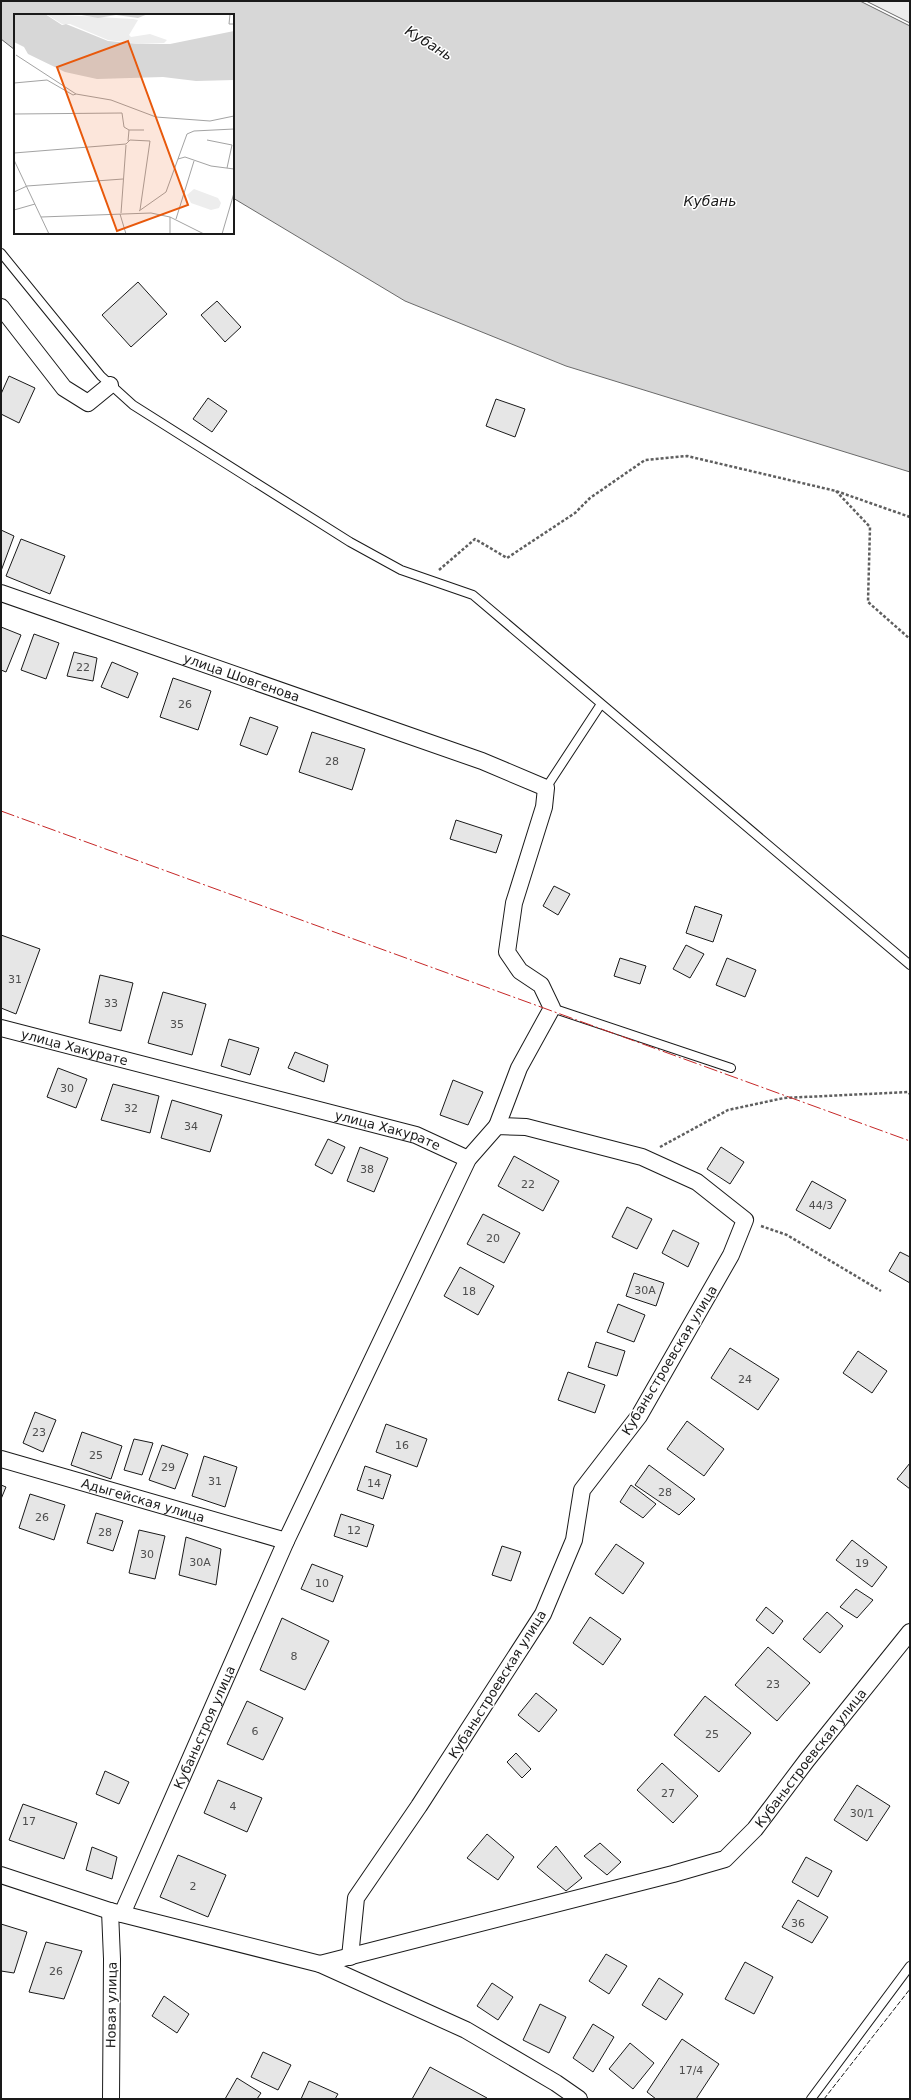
<svg xmlns="http://www.w3.org/2000/svg" width="911" height="2100" font-family="'DejaVu Sans',sans-serif">
<style>
.built{fill:#ededed;stroke:#6a6a6a}
.water{fill:#d7d7d7;stroke:#6a6a6a}
.building{fill:#e6e6e6;stroke:#1a1a1a}
.lines{fill:none;stroke-linecap:round;stroke-linejoin:round}
.lane-casing{stroke:#1a1a1a;stroke-width:10}
.street-casing{stroke:#1a1a1a;stroke-width:18}
.path{stroke:#5f5f5f;stroke-width:2.5;stroke-dasharray:3 2;stroke-linecap:butt}
.lane{stroke:#fff;stroke-width:8}
.street{stroke:#fff;stroke-width:16}
.fence{stroke:#1a1a1a;stroke-width:1;stroke-dasharray:5 2;stroke-linecap:butt}
.power{stroke:#c62828;stroke-width:1;stroke-dasharray:14 3 2 3;stroke-linecap:butt}
.labels{text-anchor:middle;stroke-width:3;stroke-linejoin:round;paint-order:stroke}
.number-label{font-size:11px;fill:#4d4d4d}
.street-label{font-size:13px;fill:#1a1a1a;stroke:#fff}
.water-label{font-size:14px;font-style:italic;fill:#1a1a1a;stroke:#fff}
.inset-road{fill:none;stroke:#a3a3a3;stroke-width:1}
.view{fill:#e8590c;fill-opacity:0.15;stroke:#e8590c;stroke-width:2}
.inset-edge{fill:none;stroke:#1a1a1a;stroke-width:2}
</style>
<rect width="100%" height="100%" fill="#fff"/>
<path class="built" d="M866,1H910V23Z"/>
<path class="water" d="M1,1H860L910,26V472L566,366L405,301L233,198V15H15V50L1,39Z"/>
<path class="building" d="M138,282L167,314L131,347L102,315Z
M217,301L241,327L225,342L201,315Z
M9,376L35,388L19,423L1,414V394Z
M208,398L227,411L212,432L193,419Z
M496,399L525,409L515,437L486,426Z
M1,530L14,536L1,571Z
M21,539L65,556L50,594L6,576Z
M1,627L21,635L6,672L1,670Z
M34,634L59,643L46,679L21,670Z
M74,652L97,658L93,681L67,676Z
M112,662L138,673L128,698L101,687Z
M173,678L211,691L198,730L160,717Z
M250,717L278,727L267,755L240,745Z
M312,732L365,749L352,790L299,772Z
M456,820L502,835L496,853L450,839Z
M554,886L570,894L558,915L543,906Z
M695,906L722,915L713,942L686,933Z
M1,935L40,949L16,1014L1,1008Z
M686,945L704,954L690,978L673,969Z
M620,958L646,966L640,984L614,976Z
M727,958L756,970L745,997L716,985Z
M100,975L133,983L121,1031L89,1023Z
M163,992L206,1004L192,1055L148,1043Z
M229,1039L259,1048L250,1075L221,1066Z
M295,1052L328,1065L324,1082L288,1068Z
M58,1068L87,1079L76,1108L47,1097Z
M453,1080L483,1092L468,1125L440,1115Z
M113,1084L159,1096L150,1133L101,1120Z
M172,1100L222,1115L210,1152L161,1138Z
M328,1139L345,1147L332,1174L315,1165Z
M360,1147L388,1158L374,1192L347,1181Z
M721,1147L744,1162L730,1184L707,1169Z
M514,1156L559,1181L543,1211L498,1186Z
M812,1181L846,1200L830,1229L796,1210Z
M627,1207L652,1219L637,1249L612,1237Z
M483,1214L520,1233L504,1263L467,1244Z
M673,1230L699,1243L688,1267L662,1253Z
M900,1252L910,1257V1283L889,1271Z
M460,1267L494,1286L478,1315L444,1296Z
M634,1273L664,1283L656,1306L626,1296Z
M618,1304L645,1315L634,1342L607,1332Z
M596,1342L625,1351L617,1376L588,1367Z
M730,1348L779,1379L758,1410L711,1378Z
M858,1351L887,1371L872,1393L843,1373Z
M568,1372L605,1385L595,1413L558,1400Z
M35,1412L56,1420L43,1452L23,1443Z
M687,1421L724,1449L704,1476L667,1449Z
M386,1424L427,1439L417,1467L376,1452Z
M82,1432L122,1446L111,1479L71,1465Z
M134,1439L153,1443L142,1475L124,1470Z
M162,1445L188,1454L175,1489L149,1480Z
M204,1456L237,1467L225,1507L192,1496Z
M910,1463V1489L897,1479Z
M649,1465L695,1499L679,1515L635,1485Z
M365,1466L391,1475L383,1499L357,1490Z
M1,1485L6,1487L1,1499Z
M631,1485L656,1504L643,1518L620,1502Z
M30,1494L65,1505L54,1540L19,1528Z
M96,1513L123,1521L113,1551L87,1543Z
M341,1514L374,1525L367,1547L334,1536Z
M139,1530L165,1536L155,1579L129,1573Z
M186,1537L221,1549L216,1585L179,1575Z
M852,1540L887,1567L872,1587L836,1560Z
M616,1544L644,1563L623,1594L595,1574Z
M502,1546L521,1552L511,1581L492,1575Z
M312,1564L343,1576L333,1602L301,1589Z
M856,1589L873,1600L857,1618L840,1607Z
M766,1607L783,1621L773,1634L756,1620Z
M827,1612L843,1626L820,1653L803,1639Z
M590,1617L621,1639L603,1665L573,1643Z
M282,1618L329,1641L305,1690L260,1670Z
M768,1647L810,1683L777,1721L735,1685Z
M536,1693L557,1710L539,1732L518,1715Z
M705,1696L751,1733L719,1772L674,1735Z
M247,1701L283,1718L263,1760L227,1744Z
M516,1753L531,1769L522,1778L507,1762Z
M662,1763L698,1796L673,1823L637,1790Z
M105,1771L129,1782L119,1804L96,1794Z
M218,1780L262,1798L247,1832L204,1813Z
M857,1785L890,1806L867,1841L834,1820Z
M23,1804L77,1823L64,1859L9,1840Z
M487,1834L514,1857L498,1880L467,1858Z
M600,1843L621,1862L607,1875L584,1856Z
M556,1846L582,1878L566,1891L537,1867Z
M92,1847L117,1857L112,1879L86,1870Z
M178,1855L226,1875L208,1917L160,1897Z
M806,1857L832,1871L818,1897L792,1882Z
M798,1900L828,1917L812,1943L782,1927Z
M1,1924L27,1932L14,1973L1,1971Z
M46,1942L82,1951L64,1999L29,1992Z
M606,1954L627,1966L609,1994L589,1981Z
M745,1962L773,1977L754,2014L725,1999Z
M659,1978L683,1994L666,2020L642,2005Z
M492,1983L513,1997L498,2020L477,2006Z
M164,1996L189,2014L177,2033L152,2016Z
M540,2004L566,2017L549,2053L523,2040Z
M593,2024L614,2037L593,2072L573,2058Z
M682,2039L719,2064L696,2099H656L647,2092Z
M630,2043L654,2063L633,2089L609,2069Z
M263,2052L291,2065L278,2090L251,2077Z
M430,2067L487,2098L486,2099H412Z
M237,2078L261,2093L257,2099H225Z
M309,2081L338,2094L335,2099H301Z"/>
<g class="lines">
<g class="lane-casing">
<path id="lane" d="M1,253L101,376L133,405L350,542L401,570L473,595L910,965
M546,788L601,704
M552,1008L731,1068
M811,2099L910,1966"/>
</g>
<g class="street-casing">
<g id="street">
<path d="M1,307L64,388L88,403L110,385"/>
<path id="s1" d="M1,593L482,761L546,788L544,807L514,903L507,952L520,971L541,985L552,1008L519,1068L497,1126"/>
<path id="s2" d="M1,1028L416,1135L468,1159"/>
<path id="s3" d="M1,1459L286,1541"/>
<path d="M1,1875L110,1911L320,1964L466,2030L556,2083L579,2099"/>
<path d="M110,1911L112,1959L111,2099"/>
<path id="s4" d="M122,1914L286,1541L468,1159L497,1126L526,1127L642,1157L697,1182L745,1220L731,1255L639,1416L582,1490L574,1540L543,1614L419,1806L356,1898L350,1957"/>
<path id="s5" d="M320,1964L673,1874L725,1859L755,1829L807,1760L910,1632"/>
</g>
</g>
<path class="path" d="M836,491L870,527L868,602L910,639
M439,570L475,539L507,558L575,513L590,498L645,460L687,456L836,491L910,517
M660,1147L728,1110L784,1098L908,1092L910,1094
M761,1226L787,1235L881,1291"/>
<use href="#lane" class="lane"/>
<use href="#street" class="street"/>
<path class="fence" d="M824,2099L910,1989"/>
<path class="power" d="M1,811L910,1141"/>
</g>
<g class="labels">
<g class="number-label">
<text x="83" y="671">22</text>
<text x="185" y="708">26</text>
<text x="332" y="765">28</text>
<text x="15" y="983">31</text>
<text x="111" y="1007">33</text>
<text x="177" y="1028">35</text>
<text x="67" y="1092">30</text>
<text x="131" y="1112">32</text>
<text x="191" y="1130">34</text>
<text x="367" y="1173">38</text>
<text x="528" y="1188">22</text>
<text x="821" y="1209">44/3</text>
<text x="493" y="1242">20</text>
<text x="645" y="1294">30А</text>
<text x="469" y="1295">18</text>
<text x="745" y="1383">24</text>
<text x="39" y="1436">23</text>
<text x="402" y="1449">16</text>
<text x="96" y="1459">25</text>
<text x="168" y="1471">29</text>
<text x="215" y="1485">31</text>
<text x="374" y="1487">14</text>
<text x="665" y="1496">28</text>
<text x="42" y="1521">26</text>
<text x="354" y="1534">12</text>
<text x="105" y="1536">28</text>
<text x="147" y="1558">30</text>
<text x="200" y="1566">30А</text>
<text x="862" y="1567">19</text>
<text x="322" y="1587">10</text>
<text x="294" y="1660">8</text>
<text x="773" y="1688">23</text>
<text x="255" y="1735">6</text>
<text x="712" y="1738">25</text>
<text x="668" y="1797">27</text>
<text x="233" y="1810">4</text>
<text x="862" y="1817">30/1</text>
<text x="29" y="1825">17</text>
<text x="193" y="1890">2</text>
<text x="798" y="1927">36</text>
<text x="56" y="1975">26</text>
<text x="691" y="2074">17/4</text>
</g>
<g class="street-label">
<text dy="5" stroke="none"><textPath href="#s1" startOffset="255">улица Шовгенова</textPath></text>
<text dy="5" stroke="none"><textPath href="#s2" startOffset="76">улица Хакурате</textPath></text>
<text dy="5" stroke="none"><textPath href="#s2" startOffset="400">улица Хакурате</textPath></text>
<text transform="translate(669 1360) rotate(-59)" y="5">Кубаньстроевская улица</text>
<text dy="5" stroke="none"><textPath href="#s3" startOffset="148">Адыгейская улица</textPath></text>
<text transform="translate(497 1684) rotate(-58)" y="5">Кубаньстроевская улица</text>
<text dy="5" stroke="none"><textPath href="#s4" startOffset="204">Кубаньстроя улица</textPath></text>
<text dy="5" stroke="none"><textPath href="#s5" startOffset="551">Кубаньстроевская улица</textPath></text>
<text transform="translate(111 2005) rotate(-89)" y="5">Новая улица</text>
</g>
<g class="water-label">
<text transform="translate(429 43) rotate(32)" y="5">Кубань</text>
<text x="710" y="206">Кубань</text>
</g>
</g>
<g transform="translate(14 14)">
<rect width="220" height="220" fill="#fff"/>
<path d="M32,0L119,5L124,6L115,21L117,23L136,20L153,26L150,29L126,30L94,26L56,10H48ZM180,175L204,184L207,189L205,194L197,196L177,189L173,181Z" fill="#ededed"/>
<path d="M0,0H31L48,11L52,10L94,27L125,30H156L220,17V66L182,67L149,63L83,65L51,58L14,40L10,33L0,28ZM62,0H134L124,4L102,1L84,4Z" fill="#d7d7d7"/>
<path class="inset-road" d="M216,0L215,10H220M2,41L62,80L97,86L142,103L196,107L220,102M0,69L33,66L59,81L62,80M0,100L108,99L110,113L115,116L114,127M115,116H130M193,126L218,131L213,154M112,130L116,126L136,127L126,196M0,139L112,130M164,145L171,143L197,152L220,155M0,146L35,220M0,178L13,172L109,165M0,196L21,190M125,197L152,178L173,120L180,117L220,115M107,199L112,131M106,200L112,220M27,203L137,199L156,203L190,220M162,205L180,147M156,220V203M208,220L220,179"/>
<path class="view" d="M114,27L174,191L103,217L43,53Z"/>
<rect width="220" height="220" class="inset-edge"/>
</g>
<rect width="911" height="2100" fill="none" stroke="#1a1a1a" stroke-width="4"/>
</svg>
